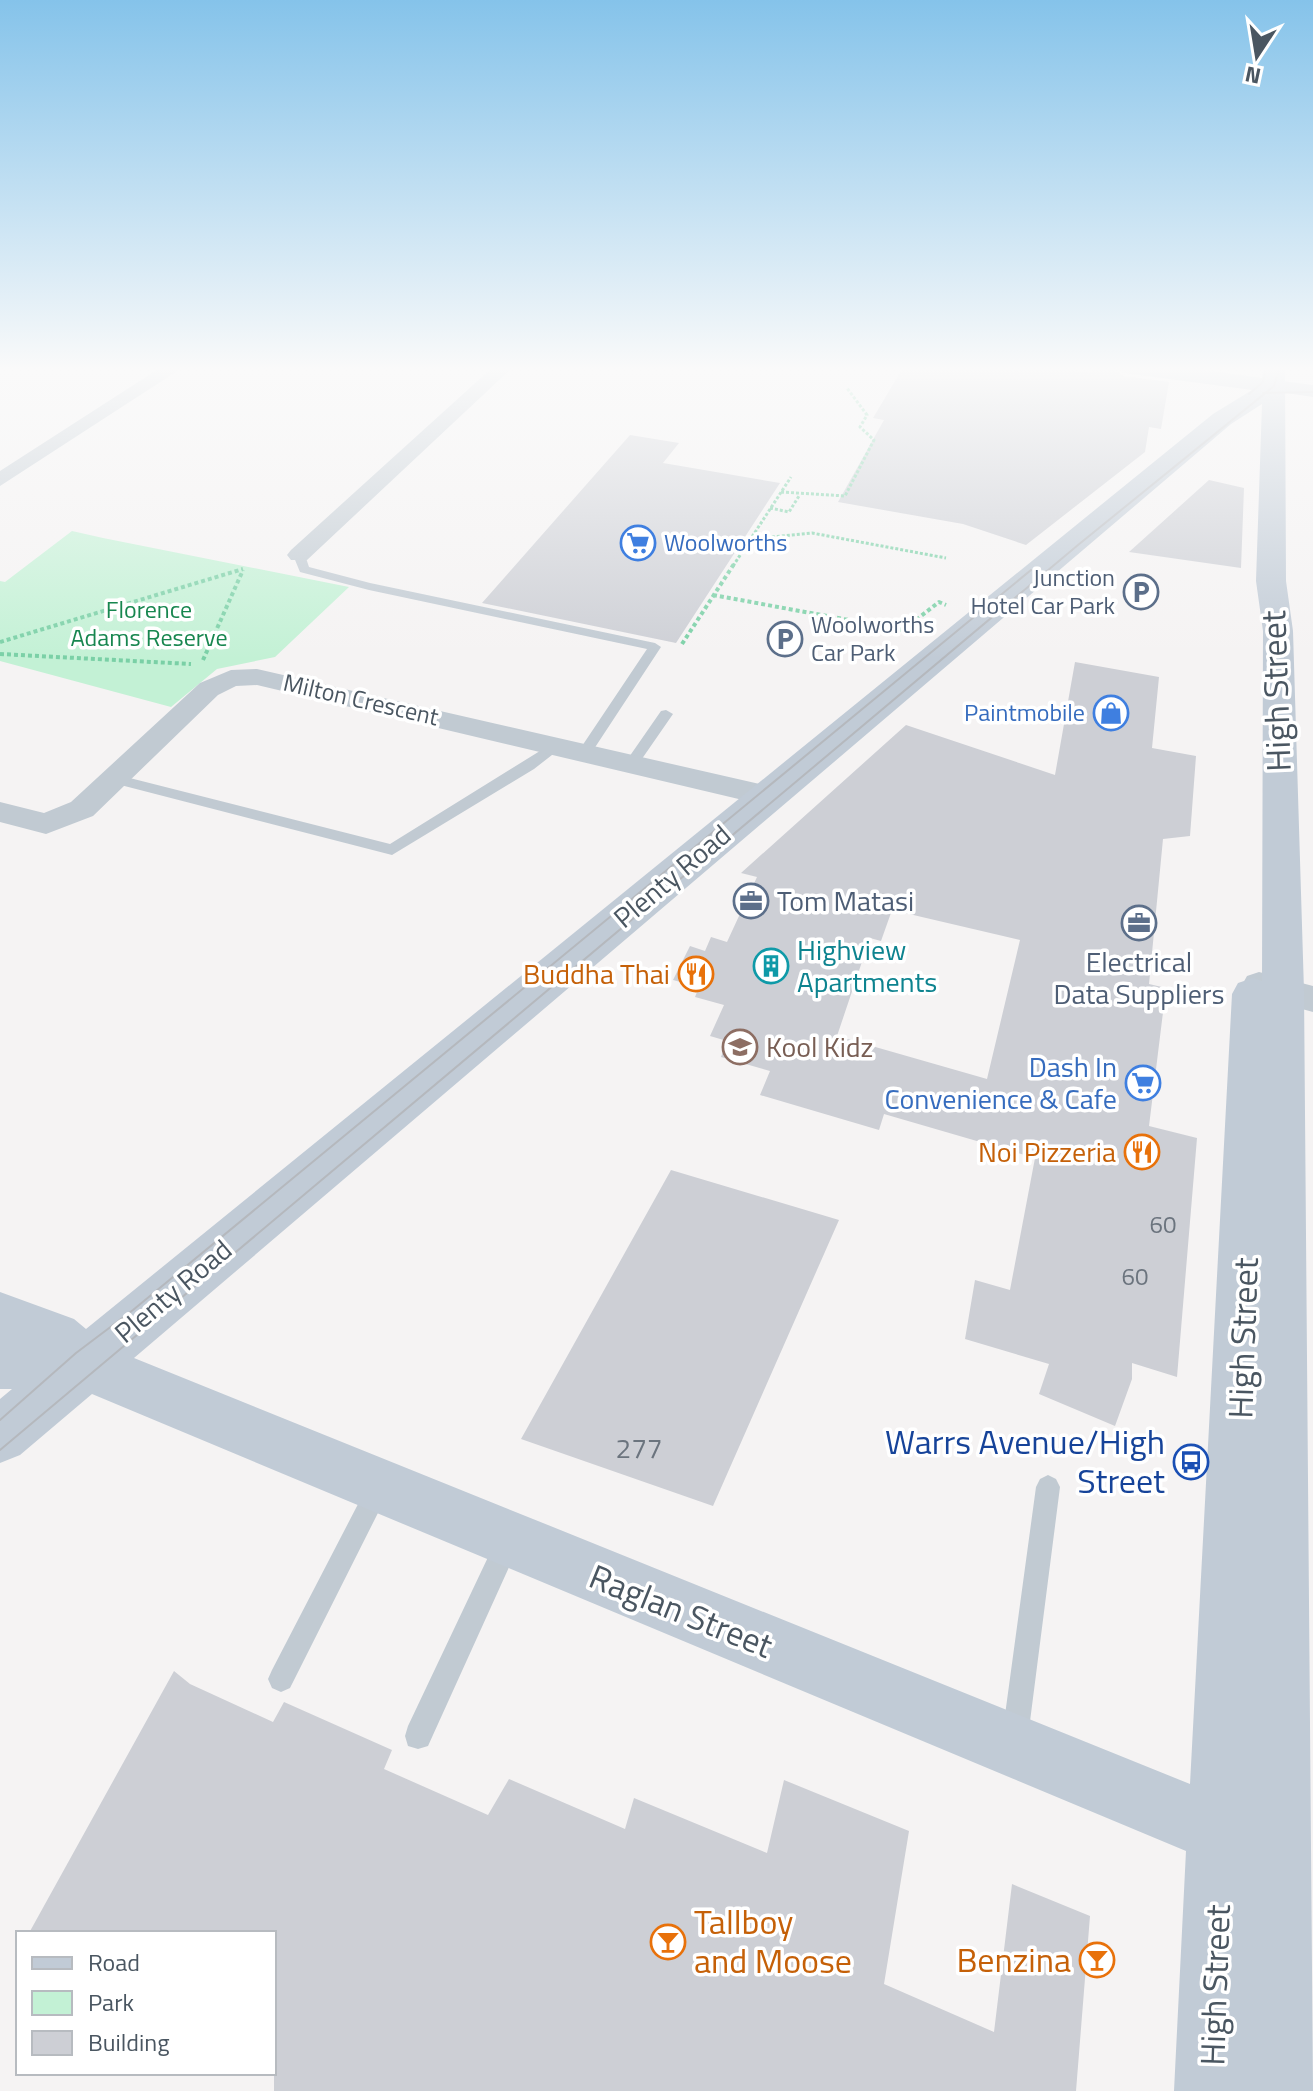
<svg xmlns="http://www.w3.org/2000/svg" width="1313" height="2091" font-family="'Titillium Web',sans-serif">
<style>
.green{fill:#c3f1d5}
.building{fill:#cdcfd5;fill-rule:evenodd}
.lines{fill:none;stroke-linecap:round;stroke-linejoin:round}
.path-far1{stroke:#7ad0a6;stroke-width:3;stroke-dasharray:3 2;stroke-linecap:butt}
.path{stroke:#7ad0a6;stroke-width:4;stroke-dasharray:4 3;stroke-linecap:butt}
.lane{fill:#c1cad2;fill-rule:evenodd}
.street{fill:#c1cad2;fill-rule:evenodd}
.secondary{fill:#c1cbd6;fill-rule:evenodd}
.tram{stroke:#b5b8bd;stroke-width:2}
.labels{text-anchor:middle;stroke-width:7;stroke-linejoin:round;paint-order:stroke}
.far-shop-label{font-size:24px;fill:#366cbe;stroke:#fff;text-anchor:start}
.far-service-label{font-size:24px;fill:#4e5e75;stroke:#fff;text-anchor:end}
.far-park-label{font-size:24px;fill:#17864f;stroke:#fff}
.far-street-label{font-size:24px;fill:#4a5661;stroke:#fff}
.number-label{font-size:24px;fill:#6b747e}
.street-label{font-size:28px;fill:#4a5661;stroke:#fff}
.service-label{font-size:28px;fill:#4e5e75;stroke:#fff;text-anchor:start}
.culture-label{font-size:28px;fill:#0d838f;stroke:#fff;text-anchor:start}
.food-label{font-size:28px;fill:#c56008;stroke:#fff;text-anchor:end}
.education-label{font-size:28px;fill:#785e54;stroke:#fff;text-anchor:start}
.shop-label{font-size:28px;fill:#366cbe;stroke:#fff;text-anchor:end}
.near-number-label{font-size:28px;fill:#6b747e}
.near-street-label{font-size:34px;fill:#4a5661;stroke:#fff}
.near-transit-label{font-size:34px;fill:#164399;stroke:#fff;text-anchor:end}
.near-food-label{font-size:34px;fill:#c56008;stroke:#fff;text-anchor:start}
</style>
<rect width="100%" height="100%" fill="#f5f3f3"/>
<path class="green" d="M72,531L103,538L349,587L275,657L217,669L171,707L0,661V581L5,582Z"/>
<path class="building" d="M904,366H1035L1090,373V366H1110L1124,376L1169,382L1161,429L1149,427L1145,452L1026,545L963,524L838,502L884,420L873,418Z
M630,435L679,443L663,463L780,483L676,643L482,603Z
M1209,480L1244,488L1241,568L1129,552Z
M1075,662L1159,677L1152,748L1196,756L1190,836L1163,839L1149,984L1166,988L1149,1126L1197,1138L1177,1377L1132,1363V1379L1115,1426L1039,1394L1049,1364L965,1339L975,1280L1010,1290L1035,1158L884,1114L879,1130L760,1095L770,1071L721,1057L727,1041L710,1036L724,1005L695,997L699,987L673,980L690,946L705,951L711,937L727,942L757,877L741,873L906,725L1055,775ZM892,910L1020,940L987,1079L837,1036L870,938L881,941Z
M671,1170L839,1220L713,1506L521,1439Z
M174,1671L190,1684L273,1722L284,1702L392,1750L384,1769L488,1815L509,1779L625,1829L634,1798L767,1853L784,1780L909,1831L884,1984L994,2032L1012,1884L1090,1916L1076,2091H274V1933H29Z"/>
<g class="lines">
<path class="path-far1" d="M781,492L845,496L874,440L860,427L867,415L847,388
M770,508L789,512L799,496
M752,539L812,533L946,558
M733,566L791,477"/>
<path class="path" d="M713,595L903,630L939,602L946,605
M0,642L243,569
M682,644L734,564
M0,654L191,664
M203,660L243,570"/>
<path class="lane" d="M299,551L305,555L309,567L370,583L655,643L661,647L590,755H580L578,752L647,649L369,590L300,572L293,555Z
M666,710L673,714L637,766H627V760L661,711Z
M556,741L561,742V748L534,769L392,855L109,782L107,779L114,774L390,844Z
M1048,1475L1056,1479L1060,1487L1028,1737L1025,1747L1015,1750L1005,1747L1002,1737L1036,1487L1040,1479Z
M378,1477L386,1481L390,1489L386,1497L290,1688L281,1692L272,1688L268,1679L272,1670L370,1481Z
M508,1531L517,1534L520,1543L428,1746L418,1749L408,1746L405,1736L408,1726L499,1534Z"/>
<path class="street" d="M163,366H185L0,486V471Z
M494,366H514L307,560H291L287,555L291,550Z
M1274,380L1313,385V397L1267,390V382Z
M257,669L768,786L778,789L783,796L778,803L768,806L257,685L236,686L218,695L93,816L46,834L0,822V802L44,813L71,802L200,683L231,670Z
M1259,972L1313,986V1012L1247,994L1242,985L1247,976Z"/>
<path class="secondary" d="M1113,366H1175L1262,378L1263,366H1285L1286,581L1293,631L1304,991L1313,2091H1174L1186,1851L92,1394L20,1455L0,1463V1399L12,1389H0V1292L74,1319L86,1329L1213,414L1252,390L1124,373ZM1262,404L1256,581L1263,631L1262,981L1253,978L1238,983L1232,994L1190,1784L134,1358L1231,424Z"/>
<path class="tram" d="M1263,393L1313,392
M1249,394L1263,382L1266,366
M0,1420L76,1353L133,1310L1031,570
M0,1450L1078,545L1274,386L1280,366"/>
</g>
<linearGradient id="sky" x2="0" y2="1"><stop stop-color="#85c3ea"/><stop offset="0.56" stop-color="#fafafa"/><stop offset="1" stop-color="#fafafa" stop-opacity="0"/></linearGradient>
<rect width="1313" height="659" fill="url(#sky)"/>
<defs>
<g id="supermarket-ring" transform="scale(1.8)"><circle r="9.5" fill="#fff" stroke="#3f7fe0" stroke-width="1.5"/><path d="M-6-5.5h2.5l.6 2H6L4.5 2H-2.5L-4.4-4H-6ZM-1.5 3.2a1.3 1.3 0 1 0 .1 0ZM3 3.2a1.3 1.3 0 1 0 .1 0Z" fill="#3f7fe0"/></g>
<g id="parking-ring" transform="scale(1.8)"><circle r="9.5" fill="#fff" stroke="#5c6f8a" stroke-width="1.5"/><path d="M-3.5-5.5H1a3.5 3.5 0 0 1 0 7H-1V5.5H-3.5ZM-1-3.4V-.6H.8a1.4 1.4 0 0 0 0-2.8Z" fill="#5c6f8a"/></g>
<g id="shop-ring" transform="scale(1.8)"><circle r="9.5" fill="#fff" stroke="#3f7fe0" stroke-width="1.5"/><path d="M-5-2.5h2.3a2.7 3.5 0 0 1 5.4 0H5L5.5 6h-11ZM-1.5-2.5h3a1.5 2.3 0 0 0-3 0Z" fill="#3f7fe0"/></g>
<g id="office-ring" transform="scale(1.8)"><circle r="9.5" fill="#fff" stroke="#5c6f8a" stroke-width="1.5"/><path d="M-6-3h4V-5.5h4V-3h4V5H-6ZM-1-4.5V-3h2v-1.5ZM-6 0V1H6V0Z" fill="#5c6f8a"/></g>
<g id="building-ring" transform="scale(1.8)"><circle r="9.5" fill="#fff" stroke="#0f9aa8" stroke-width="1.5"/><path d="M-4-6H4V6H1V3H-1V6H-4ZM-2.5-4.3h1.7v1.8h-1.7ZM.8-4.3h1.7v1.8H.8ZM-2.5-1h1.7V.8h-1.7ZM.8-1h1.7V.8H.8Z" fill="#0f9aa8"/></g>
<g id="restaurant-ring" transform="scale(1.8)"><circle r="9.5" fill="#fff" stroke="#e8710a" stroke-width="1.5"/><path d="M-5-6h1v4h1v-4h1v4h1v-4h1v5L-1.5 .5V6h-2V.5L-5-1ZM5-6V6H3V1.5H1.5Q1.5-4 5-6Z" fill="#e8710a"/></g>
<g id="school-ring" transform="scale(1.8)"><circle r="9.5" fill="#fff" stroke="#8d6e63" stroke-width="1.5"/><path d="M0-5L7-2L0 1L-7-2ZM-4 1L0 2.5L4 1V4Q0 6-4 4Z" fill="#8d6e63"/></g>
<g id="bus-ring" transform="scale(1.8)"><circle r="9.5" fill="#fff" stroke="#1a4fb4" stroke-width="1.5"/><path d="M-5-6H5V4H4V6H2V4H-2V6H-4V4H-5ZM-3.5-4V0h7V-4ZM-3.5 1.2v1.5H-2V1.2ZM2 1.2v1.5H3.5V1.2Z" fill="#1a4fb4"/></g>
<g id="bar-ring" transform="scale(1.8)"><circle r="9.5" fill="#fff" stroke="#e8710a" stroke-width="1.5"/><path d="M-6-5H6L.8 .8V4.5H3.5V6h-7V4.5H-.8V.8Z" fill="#e8710a"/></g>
</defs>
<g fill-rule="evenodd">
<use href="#supermarket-ring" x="638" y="543"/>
<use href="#parking-ring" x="1141" y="592"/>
<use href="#parking-ring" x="785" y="639"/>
<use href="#shop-ring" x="1111" y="713"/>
<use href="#office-ring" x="751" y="901"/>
<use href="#office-ring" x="1139" y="923"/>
<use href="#building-ring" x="771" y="966"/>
<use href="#restaurant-ring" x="696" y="974"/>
<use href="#school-ring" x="740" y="1047"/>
<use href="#supermarket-ring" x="1143" y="1083"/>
<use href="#restaurant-ring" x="1142" y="1152"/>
<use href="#bus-ring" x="1191" y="1462"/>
<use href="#bar-ring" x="668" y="1942"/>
<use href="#bar-ring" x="1097" y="1960"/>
</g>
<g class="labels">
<g class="far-shop-label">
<text x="664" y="551">Woolworths</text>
<text x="1085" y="721" text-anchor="end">Paintmobile</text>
</g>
<g class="far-service-label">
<text x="1115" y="586">Junction<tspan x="1115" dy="28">Hotel Car Park</tspan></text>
<text x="811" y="633" text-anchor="start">Woolworths<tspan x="811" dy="28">Car Park</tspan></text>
</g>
<g class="far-park-label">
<text x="149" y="618">Florence<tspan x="149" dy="28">Adams Reserve</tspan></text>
</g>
<g class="far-street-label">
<text transform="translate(361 700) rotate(13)" y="8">Milton Crescent</text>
</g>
<g class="number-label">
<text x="1163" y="1233">60</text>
<text x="1135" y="1285">60</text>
</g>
<g class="street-label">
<text transform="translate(672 876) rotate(-40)" y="10">Plenty Road</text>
<text transform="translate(173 1291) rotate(-40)" y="10">Plenty Road</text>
</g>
<g class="service-label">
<text x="777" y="911">Tom Matasi</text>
<text x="1139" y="972" text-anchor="middle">Electrical<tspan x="1139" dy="32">Data Suppliers</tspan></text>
</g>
<g class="culture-label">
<text x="797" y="960">Highview<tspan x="797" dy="32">Apartments</tspan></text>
</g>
<g class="food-label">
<text x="670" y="984">Buddha Thai</text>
<text x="1116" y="1162">Noi Pizzeria</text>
</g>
<g class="education-label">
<text x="766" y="1057">Kool Kidz</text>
</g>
<g class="shop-label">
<text x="1117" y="1077">Dash In<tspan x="1117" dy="32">Convenience &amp; Cafe</tspan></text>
</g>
<g class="near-number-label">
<text x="639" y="1458">277</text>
</g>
<g class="near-street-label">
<text transform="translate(1276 691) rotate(-92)" y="12">High Street</text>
<text transform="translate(1243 1338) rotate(-88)" y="12">High Street</text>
<text transform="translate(681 1611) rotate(22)" y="12">Raglan Street</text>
<text transform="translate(1215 1985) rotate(-88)" y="12">High Street</text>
</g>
<g class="near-transit-label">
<text x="1165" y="1454">Warrs Avenue/High<tspan x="1165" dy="39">Street</tspan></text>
</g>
<g class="near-food-label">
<text x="694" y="1934">Tallboy<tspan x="694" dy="39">and Moose</tspan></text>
<text x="1071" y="1972" text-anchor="end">Benzina</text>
</g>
</g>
<rect x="16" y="1931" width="260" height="144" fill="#ffffff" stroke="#b7bbc0" stroke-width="2"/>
<rect x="32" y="1957" width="40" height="12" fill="#c1cbd6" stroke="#b7bbc0" stroke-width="2"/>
<text x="88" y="1971" font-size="24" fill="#4a5661">Road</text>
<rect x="32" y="1991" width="40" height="24" fill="#c3f1d5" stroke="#b7bbc0" stroke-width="2"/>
<text x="88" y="2011" font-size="24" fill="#4a5661">Park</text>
<rect x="32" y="2031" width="40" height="24" fill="#cdcfd5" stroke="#b7bbc0" stroke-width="2"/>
<text x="88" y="2051" font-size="24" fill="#4a5661">Building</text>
<g transform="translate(1257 56) rotate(192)" stroke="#ffffff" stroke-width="6" paint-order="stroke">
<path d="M0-6L14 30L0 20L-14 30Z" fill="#4a5661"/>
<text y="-12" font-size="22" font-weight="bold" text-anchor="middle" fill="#4a5661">N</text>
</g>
</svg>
